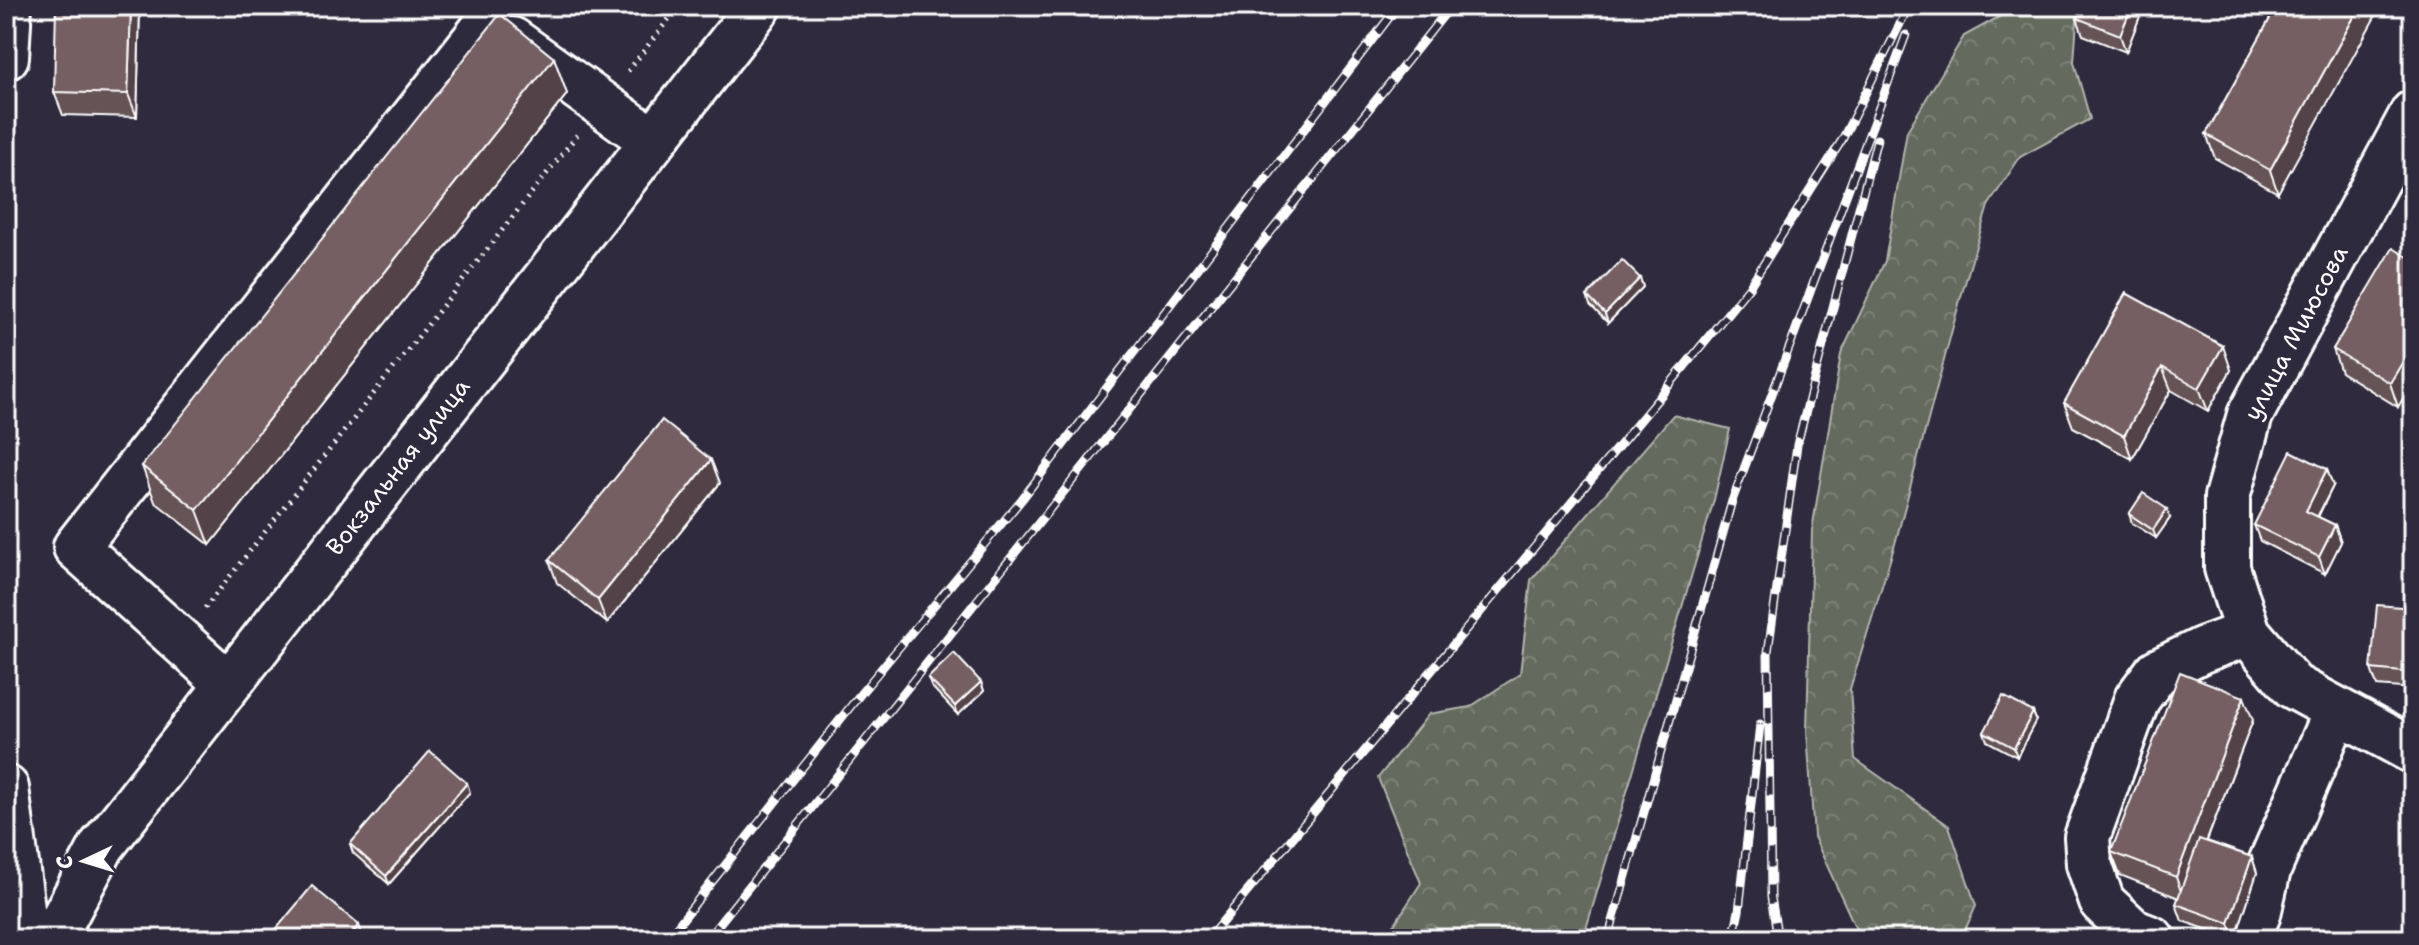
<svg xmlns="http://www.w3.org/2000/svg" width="2419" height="945" font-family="'Shantell Sans',sans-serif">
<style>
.forest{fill:url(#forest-crowns);stroke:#b2b5ae;stroke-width:2}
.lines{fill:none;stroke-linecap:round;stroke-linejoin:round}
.minor-casing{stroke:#fff;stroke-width:50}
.path{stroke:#fff;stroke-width:5;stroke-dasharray:2 6;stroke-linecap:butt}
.minor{stroke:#2f2a3d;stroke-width:44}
.rail-casing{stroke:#fff;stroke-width:9}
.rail{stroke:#2f2a3d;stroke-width:6;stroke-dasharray:18;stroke-linecap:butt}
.wall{fill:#655256;stroke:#fff;stroke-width:2}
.shaded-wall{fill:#524246;stroke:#fff;stroke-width:2}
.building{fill:#755f64;stroke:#fff;stroke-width:2}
.labels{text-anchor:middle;stroke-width:7;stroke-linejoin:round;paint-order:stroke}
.street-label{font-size:24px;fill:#fff;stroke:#2f2a3d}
</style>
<defs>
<pattern id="forest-crowns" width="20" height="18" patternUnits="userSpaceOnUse" patternTransform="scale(2)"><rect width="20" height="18" fill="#656b5e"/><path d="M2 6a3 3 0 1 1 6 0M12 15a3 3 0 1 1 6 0" fill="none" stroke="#7c8176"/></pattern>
</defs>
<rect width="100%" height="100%" fill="#2f2a3d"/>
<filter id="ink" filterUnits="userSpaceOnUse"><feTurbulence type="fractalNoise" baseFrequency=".0125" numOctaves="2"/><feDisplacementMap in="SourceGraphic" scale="16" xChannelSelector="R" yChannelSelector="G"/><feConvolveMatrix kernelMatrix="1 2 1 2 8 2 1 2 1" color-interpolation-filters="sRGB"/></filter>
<g filter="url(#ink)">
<path class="forest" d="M2019,6H2078L2074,62L2090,119L2020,157L1988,206L1960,300L1895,544L1850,689L1855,759L1949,826L1976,906L1961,939H1853L1857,931L1814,837L1807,731L1812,530L1841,354L1885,261L1907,131L1964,36Z
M1673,415L1730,429L1714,500L1583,939H1385L1421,883L1378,778L1429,714L1470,707L1520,674L1531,580Z"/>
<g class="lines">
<g class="minor-casing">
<path id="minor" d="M512,40L653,141
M6,57L9,6
M2413,113L2250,415L2227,497V568L2248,633L2293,686L2413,751
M228,684L76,547L488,23
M6,788L26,939
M57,939L59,927L102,846L759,6
M2152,939L2134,932L2102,902L2089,864L2087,837L2137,699L2157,672L2202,650L2248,633
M2247,939L2258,914L2268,870L2337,710"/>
</g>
<path class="path" d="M628,71L679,6
M205,608L577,135"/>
<use href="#minor" class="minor"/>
<g class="rail-casing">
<path id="rail" d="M667,939L862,692L1022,499L1398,6
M707,939L1451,6
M1208,939L1662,394L1749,287L1842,140L1909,6
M1608,939L1732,501L1906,35
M1733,939L1739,911L1760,724
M1778,939L1771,897L1768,652L1797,445L1877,139"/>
</g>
<use href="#rail" class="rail"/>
</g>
<path class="wall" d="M140,6L137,117L63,115L54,92Z
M2144,6L2126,52L2083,35L2077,18Z
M2277,6L2278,193L2215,158L2206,134Z
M554,58L567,94L210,545L155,502L142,466Z
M2413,260L2398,407L2341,372L2333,349Z
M1640,278L1643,287L1608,323L1590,305L1587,296Z
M2126,293L2231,370L2208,411L2171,390L2132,459L2073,427L2064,403Z
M711,460L720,483L607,623L557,583L549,560Z
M2333,486L2318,517L2335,525L2341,542L2325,574L2260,541L2254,525Z
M2129,514L2170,518L2156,538L2132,523Z
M2413,608V689L2377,686L2371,669Z
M928,678L981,682L984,691L958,715L931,686Z
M2033,712L2036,720L2017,757L1987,741L1984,732Z
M2253,720L2207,841L2252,857L2257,873L2235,939L2182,921L2176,904L2179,898L2120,875L2111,852Z
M470,792L389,884L353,853L350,844Z"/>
<path class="shaded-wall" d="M131,6H140L137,117L128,94Z
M2132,6H2144L2126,52L2120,35Z
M2360,6H2381L2278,193L2270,170Z
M554,58L567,94L210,545L197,510Z
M1640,278L1643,287L1608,323L1605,314Z
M2413,345V382L2398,407L2390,383Z
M2223,346L2231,370L2208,411L2199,388Z
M2162,367L2171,390L2132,459L2124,436Z
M711,460L720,483L607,623L598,600Z
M2327,469L2333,486L2312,527L2306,511Z
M2167,509L2170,518L2156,538L2153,530Z
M2335,525L2341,542L2325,574L2319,557Z
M981,682L984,691L958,715L955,706Z
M2244,697L2253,720L2184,900L2176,877Z
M2033,712L2036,720L2017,757L2014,748Z
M467,783L470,792L389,884L386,876Z
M2252,857L2257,873L2235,939L2229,923Z
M359,925L362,934L358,939H347Z"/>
<path class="building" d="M56,6H131L128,94L54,92Z
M2082,6H2132L2120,35L2077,18Z
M2277,6H2360L2270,170L2206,134Z
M500,14L554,58L197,510L142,466Z
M2393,248L2413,260V345L2390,383L2333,349Z
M1622,260L1640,278L1605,314L1587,296Z
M2126,293L2223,346L2199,388L2162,367L2124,436L2064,403Z
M662,420L711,460L598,600L549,560Z
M2291,451L2327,469L2306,511L2335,525L2319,557L2254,525Z
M2143,493L2167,509L2153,530L2129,514Z
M2377,605L2413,608V673L2371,669Z
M954,653L981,682L955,706L928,678Z
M2180,672L2244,697L2176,877L2111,852Z
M2003,696L2033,712L2014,748L1984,732Z
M430,751L467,783L386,876L350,844Z
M2199,839L2252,857L2229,923L2176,904Z
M312,886L359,925L347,939H268Z
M2389,932L2400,939H2385Z"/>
</g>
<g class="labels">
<g class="street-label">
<text transform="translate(2296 333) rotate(-62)" y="8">улица Миюсова</text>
<text transform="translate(398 467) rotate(-52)" y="8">Вокзальная улица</text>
</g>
</g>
<rect width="2419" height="945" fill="none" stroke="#2f2a3d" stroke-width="32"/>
<rect x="16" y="16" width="2387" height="913" fill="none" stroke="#fff" stroke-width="3" filter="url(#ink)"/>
<g transform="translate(84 861) rotate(266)" stroke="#2f2a3d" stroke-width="6" paint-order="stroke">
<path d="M0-6L14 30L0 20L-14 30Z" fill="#ffffff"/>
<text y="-12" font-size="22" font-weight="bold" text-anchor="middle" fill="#ffffff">С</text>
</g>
</svg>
